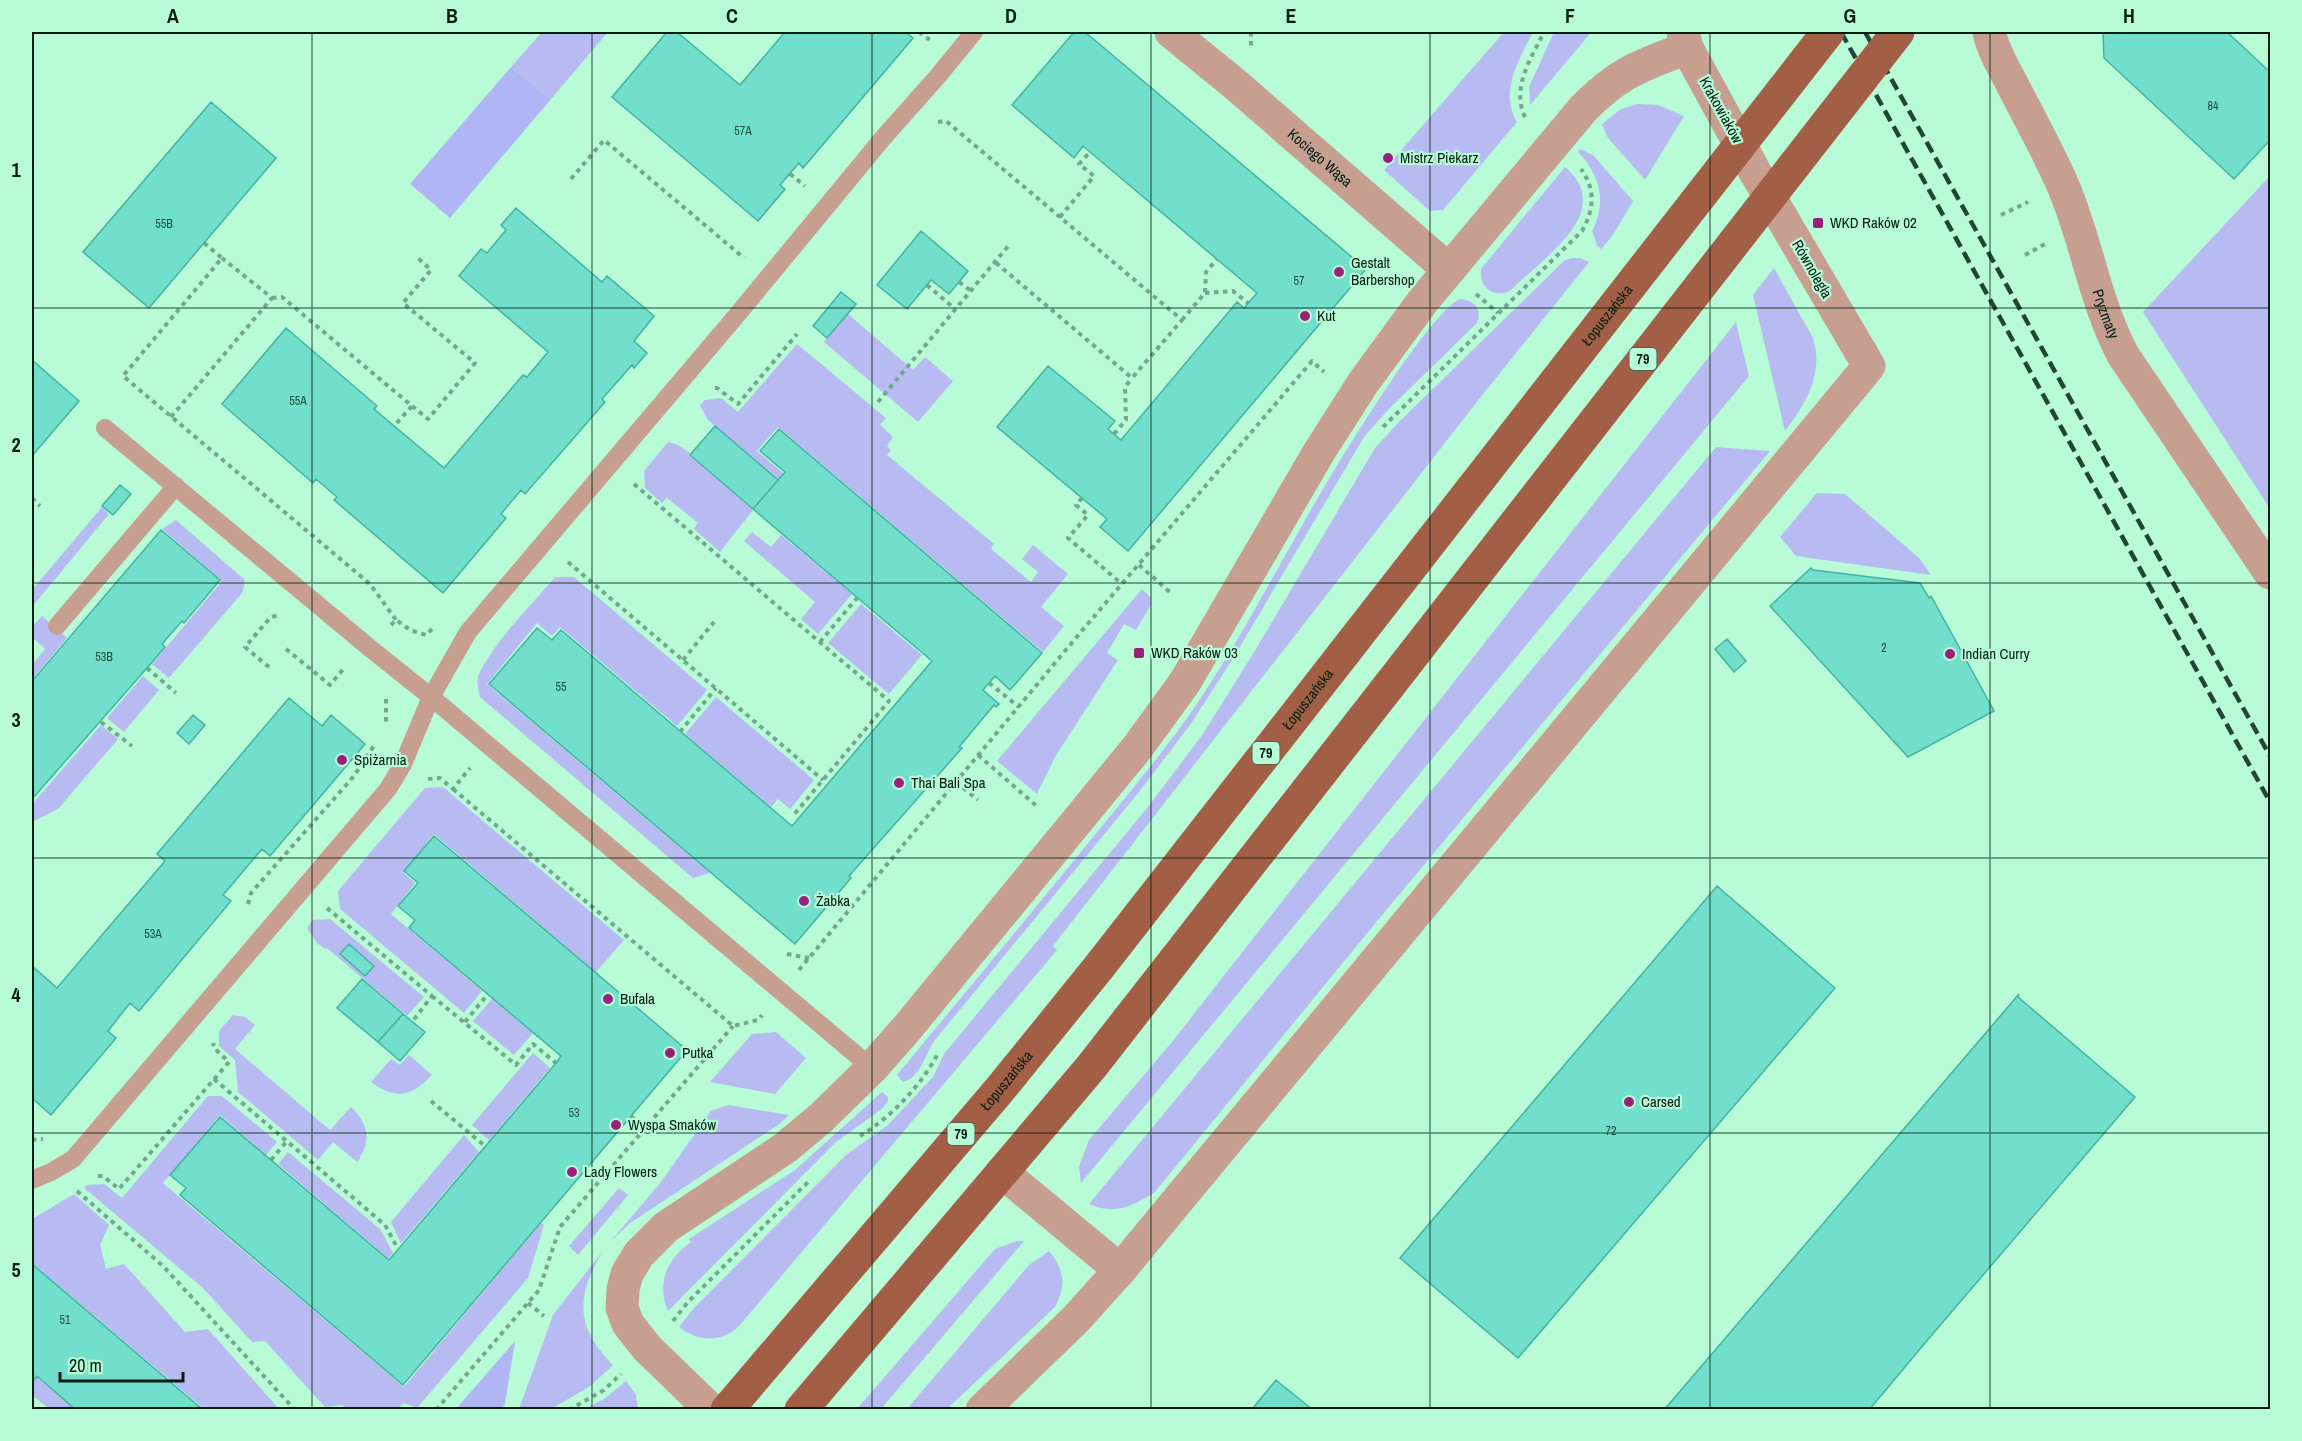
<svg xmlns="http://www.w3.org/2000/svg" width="2302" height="1441" font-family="'Archivo Narrow',sans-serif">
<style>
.green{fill:#b7bbf2;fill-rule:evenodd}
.forest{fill:#b0b5f5}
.building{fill:#72dfcc;stroke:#42b3a1;stroke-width:1.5}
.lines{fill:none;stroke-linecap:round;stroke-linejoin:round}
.path{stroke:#74a88d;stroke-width:4;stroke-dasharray:4.5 4.5;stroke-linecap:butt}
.service{stroke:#c69f91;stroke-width:18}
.minor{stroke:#c69f91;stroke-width:33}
.primary{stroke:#a35f46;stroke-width:33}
.rail{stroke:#224534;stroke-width:4.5;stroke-dasharray:12 6;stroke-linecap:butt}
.primary-bridge{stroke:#a35f46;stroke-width:33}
.grid{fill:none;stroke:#031e11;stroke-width:1.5;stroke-opacity:0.55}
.poi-dot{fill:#9a217b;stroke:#b7fbd7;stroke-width:2}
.labels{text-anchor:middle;stroke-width:4.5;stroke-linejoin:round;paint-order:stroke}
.number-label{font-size:12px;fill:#1f4e40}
.shield{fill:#b7fbd7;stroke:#39604c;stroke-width:1.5}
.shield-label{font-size:14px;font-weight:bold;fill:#031e11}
.street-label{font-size:15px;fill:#031e11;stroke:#b7fbd7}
.poi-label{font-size:15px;fill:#031e11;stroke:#b7fbd7;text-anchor:start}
.neatline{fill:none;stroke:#031e11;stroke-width:2}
.grid-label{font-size:20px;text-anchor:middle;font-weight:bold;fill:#031e11}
</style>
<rect width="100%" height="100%" fill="#b7fbd7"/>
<path class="green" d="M542,32H608L551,99L511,67Z
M1504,32H1533C1519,60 1499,91 1517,122L1443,210L1430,211L1384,170Z
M1554,32H1588L1589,35L1530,105L1529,87Z
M1638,104L1658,105L1684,116L1645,180L1608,138L1602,124L1621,109Z
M1580,149L1593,155L1633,201L1613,235L1601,249L1597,245L1592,231C1607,203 1600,174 1578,152Z
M1565,167C1618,212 1540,260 1511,290C1493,299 1479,288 1481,269Z
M2270,176V509L2143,312Z
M1572,258H1580L1589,262L1476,403L1053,946L1057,950L740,1325C723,1343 698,1342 679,1327L693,1309L846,1155L888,1125L933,1077L944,1054L1147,808L1203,734L1256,649L1375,448L1399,422L1565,260Z
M1774,268L1813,338C1824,373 1806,404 1785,431L1753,295Z
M1461,299C1475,301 1482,309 1477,323L1387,411L1364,437L1232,660L1190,725L1139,792L935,1040C925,1053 921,1078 903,1082L897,1075C960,999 1023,923 1085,847C1121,803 1157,760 1190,714C1239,643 1279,564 1323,489C1341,459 1434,305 1461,299Z
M848,314L913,370L925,357L953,381L918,422L824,342Z
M1736,322L1749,376L1081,1183L1079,1167L1089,1140L1172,1042Z
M797,344L886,418L880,425L893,437L887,446L891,450L887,455L994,544L991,549L1031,582L1038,572L1022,559L1033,545L1068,574L1041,607L1064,626L1043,652L778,427L757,451L783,473L778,479L708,420L700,405L705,400L721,398L738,412Z
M668,442L678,445L690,453L689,455L753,510L720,552L694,529L698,523L667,498L662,503L645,488L644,471Z
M1716,447L1770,451L1378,920L1154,1193C1130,1207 1115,1215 1089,1204Z
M1817,493L1845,494L1919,558L1931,575L1796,556L1780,537Z
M102,507L109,514L32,607V590Z
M176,520L245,580L243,592L169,678L152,664L222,581L162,529Z
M752,532L771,547L781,535L852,594L818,634L801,619L815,602L744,541Z
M555,577H574L707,690L677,726L560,627L552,636L537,623L487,684L710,873L693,878L480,697C478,689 476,681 479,674C496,639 531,606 555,577Z
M1142,589L1151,598V605L1136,630L1124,624L1107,653L1118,660L1056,755L1037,794L997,761Z
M861,604L922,655L889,694L828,643Z
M42,616L67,638L34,677L32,674V665L45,649L32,637V627Z
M143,676L159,690L124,732L107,718Z
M716,697L814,780L790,809L778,799L771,807L685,734Z
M101,725L118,739L58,809L32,822V800L34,802Z
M443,787L624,940L596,972L434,834L403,872L415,883L391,914L482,991L464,1013L340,909L338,891L425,788Z
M330,919L424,997L407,1016L327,948L325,949L317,943L307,928L313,920ZM349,944L374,965L365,976L340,954Z
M492,999L533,1033L514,1055L473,1021Z
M233,1015L245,1017L255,1025L235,1049L330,1130L351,1107C369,1125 372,1141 357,1162L333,1142L318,1160L238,1092L235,1060L219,1046V1031Z
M776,1032L806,1058L775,1094L710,1082L752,1034Z
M533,1053L550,1068L489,1140L472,1125Z
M409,1055L432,1075C412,1097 395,1100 371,1082L391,1059L400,1065Z
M882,1092L888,1097V1101L882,1109L836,1142L668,1311C656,1283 667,1259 691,1242L689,1239L795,1170Z
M208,1096H222L277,1142L266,1155L220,1115L163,1183L404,1387L541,1223L544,1225L528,1278L417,1408L404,1403L397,1409H344L343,1405L325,1407L265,1341L252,1342L203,1288L84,1188L87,1185L104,1184L122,1198Z
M728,1105L789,1115L778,1125L630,1223L611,1241L661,1182L711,1111Z
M464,1135L479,1152L401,1243L391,1222Z
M288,1152L380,1229L393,1253L388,1258L278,1164Z
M619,1188L628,1195L578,1255L569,1246Z
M74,1194L109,1225L100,1245L106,1269L124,1264L185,1332L208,1329L279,1409H204L32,1263V1219Z
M1017,1241H1024L881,1409H857L995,1249Z
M1049,1251C1065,1271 1066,1285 1055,1307L947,1409H907L1029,1265Z
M602,1252C576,1298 575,1326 613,1365L589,1387L551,1409H519L553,1315Z
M37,1377L75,1409H45L47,1407L32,1395V1383Z
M626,1381L636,1395L638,1409H584L604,1399Z"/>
<path class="forest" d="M511,67L551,99L450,218L410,184Z
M515,1341L505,1404L501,1409H456Z"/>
<path class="building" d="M667,32H677L740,85L785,32H910L908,34L913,38L803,168L799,163L780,185L785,189L758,221L612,97Z
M1074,32H1085L1366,269L1128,551L1100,527L1107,519L997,427L1048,366L1115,421L1108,429L1121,440L1237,302L1244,308L1257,293L1083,146L1074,158L1012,105Z
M2103,32H2227L2270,72V140L2234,179L2104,58Z
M211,102L276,158L149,308L83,252Z
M516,208L602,282L607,276L654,316L634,341L647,353L634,368L632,365L602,399L605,402L525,494L521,490L501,514L506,518L443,593L334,500L337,497L316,479L313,483L222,404L286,328L377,406L374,409L444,468L523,375L527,377L548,352L459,276L481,249L487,253L506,230L501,225Z
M921,231L968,271L949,294L931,280L907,309L877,285Z
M841,292L856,304L827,338L813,326Z
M32,360L79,401L32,456Z
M715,426L778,480L753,509L690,455Z
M779,429L1042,653L1010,690L995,676L983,690L999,704L996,707L994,705L959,747L962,748L849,876L851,878L795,944L489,684L537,628L552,640L561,630L792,826L932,661L753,509L785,472L760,451Z
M120,485L131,494L113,515L102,506Z
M161,530L220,580L184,623L182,621L162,644L165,647L147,668L33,798L32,677L34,679Z
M1811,568L1813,570L1920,583L1929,598L1931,596L1994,711L1908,757L1770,606Z
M1727,639L1746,661L1734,672L1715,649Z
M289,698L322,726L331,715L365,744L270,856L262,849L223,895L231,901L139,1011L130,1003L108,1031L116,1038L51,1115L32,1098V966L57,988L165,861L157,854Z
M193,715L205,725L189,744L177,733Z
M434,836L687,1050L403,1385L180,1195L186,1188L170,1175L220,1117L389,1260L556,1063L561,1056L409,928L415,920L398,906L418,883L404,871Z
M1717,886L1835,988L1518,1358L1400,1258Z
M349,944L374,966L365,976L340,954Z
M362,979L403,1014L378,1042L337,1008Z
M2019,994L2018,997L2135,1097L1925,1343L1869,1410H1664Z
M403,1014L425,1032L400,1061L378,1042Z
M32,1264L203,1410H76L37,1376L32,1383Z
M1276,1380L1309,1407L1307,1410H1255L1253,1408Z"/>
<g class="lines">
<path class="path" d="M919,32L930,40
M1251,32V49
M1525,117C1511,87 1531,59 1544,32
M938,122L946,121L1182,320L1132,378L995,262
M790,174L805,186
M571,179L604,140L744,258
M2001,215L2028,202
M1060,217L1094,176L1079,164L1090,152
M204,243L222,258L123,376L370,584L396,620
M2025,255L2045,244
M959,282L970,290
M927,285L955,309
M1205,293L1233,291L1248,303
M1476,294L1498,313
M272,298L282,297L412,406L394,426
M1182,320L1205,293L1206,272L1217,259
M715,388H717L738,404L797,334
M878,402L1009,245
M412,406L428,419L475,363L403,303L431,270L418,258
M171,417L272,298L222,258
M1383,427L1582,231C1594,210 1596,189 1581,169
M1114,434L1126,420L1125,387L1132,378
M634,484L889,701L792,817
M32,498L40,506
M1082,498L1076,505L1088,515L1068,538L1122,584
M568,562L823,780
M1139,565L1171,593
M391,625L396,620L410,630L426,635L432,629
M820,642L857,598
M286,649L330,685L345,667
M683,660L714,622
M269,667L245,647L270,618L280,614
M147,668L176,693
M989,683L1019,707
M386,699V722
M101,722L132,746
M680,732L716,688
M978,755L1039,808
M428,779L440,778L453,789L470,768
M956,782L978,800
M453,789L733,1026L758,1020L762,1015
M248,904L251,893L354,776L375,744
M327,908L432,996L412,1022
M787,954L809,958
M799,970L1080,633L1312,361L1324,372
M432,996L516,1065L533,1044L556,1063
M465,1022L488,994
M214,1079L385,1225L398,1249
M431,1101L485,1146
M631,1116L645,1129
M627,1121L641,1133
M860,1136C891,1117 920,1087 937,1055
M32,1140L43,1139
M271,1160L287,1141
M98,1176H103L119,1189L229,1062L214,1048L213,1043
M77,1191L163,1266L295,1410
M528,1303L544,1316
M673,1321L688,1302L810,1180
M436,1410L539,1290L560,1227L733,1026
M569,1410L604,1390L621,1374"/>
<path class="service" d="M105,428L371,649L431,697L872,1068
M57,626L176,486
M32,1180L51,1172L73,1159L388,789L403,764L431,697L468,632L737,315L883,138L938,76L974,32"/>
<g class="minor">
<path id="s1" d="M1171,32L1236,85L1449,270"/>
<path id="s2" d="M1989,32C1993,51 2004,68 2013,86C2030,119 2049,153 2064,188C2087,243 2095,302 2123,355L2270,573"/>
<path d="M1002,1172L1120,1270"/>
<path d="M711,1410L647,1348L628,1324L622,1308L623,1289L627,1274L639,1254L666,1227L785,1148L821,1118L872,1068L908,1027L1137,748L1185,682L1319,452L1363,383L1423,301L1583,109C1619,72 1640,66 1687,48"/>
<path d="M982,1410L1076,1319L1120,1270L1869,366L1755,172L1687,48L1683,32"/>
</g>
<g class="primary">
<path id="s3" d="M727,1410L1001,1088L1099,967L1344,653"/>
<path d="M801,1410L1092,1066L1388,687"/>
</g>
<path class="rail" d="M1841,32L2270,802
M1865,32L2270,756"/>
<g class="primary-bridge">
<path id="s4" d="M1344,653L1828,32"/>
<path d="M1388,687L1898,32"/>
</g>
</g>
<path class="grid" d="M312,32V1410M592,32V1410M872,32V1410M1151,32V1410M1430,32V1410M1710,32V1410M1990,32V1410M32,308H2270M32,583H2270M32,858H2270M32,1133H2270"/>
<g class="poi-dot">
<circle cx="1388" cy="158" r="6"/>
<rect x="1812" y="217" width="12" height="12" rx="3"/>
<circle cx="1339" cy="272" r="6"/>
<circle cx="1305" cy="316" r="6"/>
<rect x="1133" y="647" width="12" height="12" rx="3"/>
<circle cx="1950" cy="654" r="6"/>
<circle cx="342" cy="760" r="6"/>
<circle cx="899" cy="783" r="6"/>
<circle cx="804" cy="901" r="6"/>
<circle cx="608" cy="999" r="6"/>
<circle cx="670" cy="1053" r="6"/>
<circle cx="1629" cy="1102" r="6"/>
<circle cx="616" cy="1125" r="6"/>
<circle cx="572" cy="1172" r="6"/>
</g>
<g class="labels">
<g class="number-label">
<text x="2213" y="110">84</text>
<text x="743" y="135">57A</text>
<text x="164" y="228">55B</text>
<text x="1299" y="285">57</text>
<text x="298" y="405">55A</text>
<text x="1884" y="652">2</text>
<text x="104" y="661">53B</text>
<text x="561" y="691">55</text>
<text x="153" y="938">53A</text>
<text x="574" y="1117">53</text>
<text x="1611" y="1135">72</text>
<text x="65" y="1324">51</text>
</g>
<g class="shield">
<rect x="1629.5" y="348" width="27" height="22" rx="4.5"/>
<rect x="1252.5" y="742" width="27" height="22" rx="4.5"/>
<rect x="947.5" y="1123" width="27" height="22" rx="4.5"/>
</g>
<g class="shield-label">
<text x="1643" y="364">79</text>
<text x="1266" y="758">79</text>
<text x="961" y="1139">79</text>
</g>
<g class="street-label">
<text transform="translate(1721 110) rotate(61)" y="5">Krakowiaków</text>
<text dy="5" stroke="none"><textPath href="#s1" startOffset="195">Kociego Wąsa</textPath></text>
<text transform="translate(1812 269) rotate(60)" y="5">Równoległa</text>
<text dy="5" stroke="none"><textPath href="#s2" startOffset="306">Pryzmaty</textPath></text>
<text dy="5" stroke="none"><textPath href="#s4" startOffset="428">Łopuszańska</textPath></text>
<text dy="5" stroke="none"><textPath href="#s3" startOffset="918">Łopuszańska</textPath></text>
<text dy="5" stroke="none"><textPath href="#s3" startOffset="432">Łopuszańska</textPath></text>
</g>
<g class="poi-label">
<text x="1400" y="163">Mistrz Piekarz</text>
<text x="1830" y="228">WKD Raków 02</text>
<text x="1351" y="268">Gestalt<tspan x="1351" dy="17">Barbershop</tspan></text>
<text x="1317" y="321">Kut</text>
<text x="1151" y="658">WKD Raków 03</text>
<text x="1962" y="659">Indian Curry</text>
<text x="354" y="765">Spiżarnia</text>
<text x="911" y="788">Thai Bali Spa</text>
<text x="816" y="906">Żabka</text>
<text x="620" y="1004">Bufala</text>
<text x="682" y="1058">Putka</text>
<text x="1641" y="1107">Carsed</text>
<text x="628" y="1130">Wyspa Smaków</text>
<text x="584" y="1177">Lady Flowers</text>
</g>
</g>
<rect width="2302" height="1441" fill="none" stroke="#b7fbd7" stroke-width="66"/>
<path d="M60 1372v9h123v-9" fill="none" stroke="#031e11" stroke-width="3"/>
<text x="69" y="1372" font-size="18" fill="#031e11" stroke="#b7fbd7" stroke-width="4.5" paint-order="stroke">20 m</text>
<rect x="33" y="33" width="2236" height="1375" class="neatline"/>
<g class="grid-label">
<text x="173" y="23">A</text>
<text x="452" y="23">B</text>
<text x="732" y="23">C</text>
<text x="1011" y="23">D</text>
<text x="1291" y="23">E</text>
<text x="1570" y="23">F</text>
<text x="1850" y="23">G</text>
<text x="2129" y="23">H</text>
<text x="16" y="177">1</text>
<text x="16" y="452">2</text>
<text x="16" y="727">3</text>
<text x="16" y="1002">4</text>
<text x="16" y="1277">5</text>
</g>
</svg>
